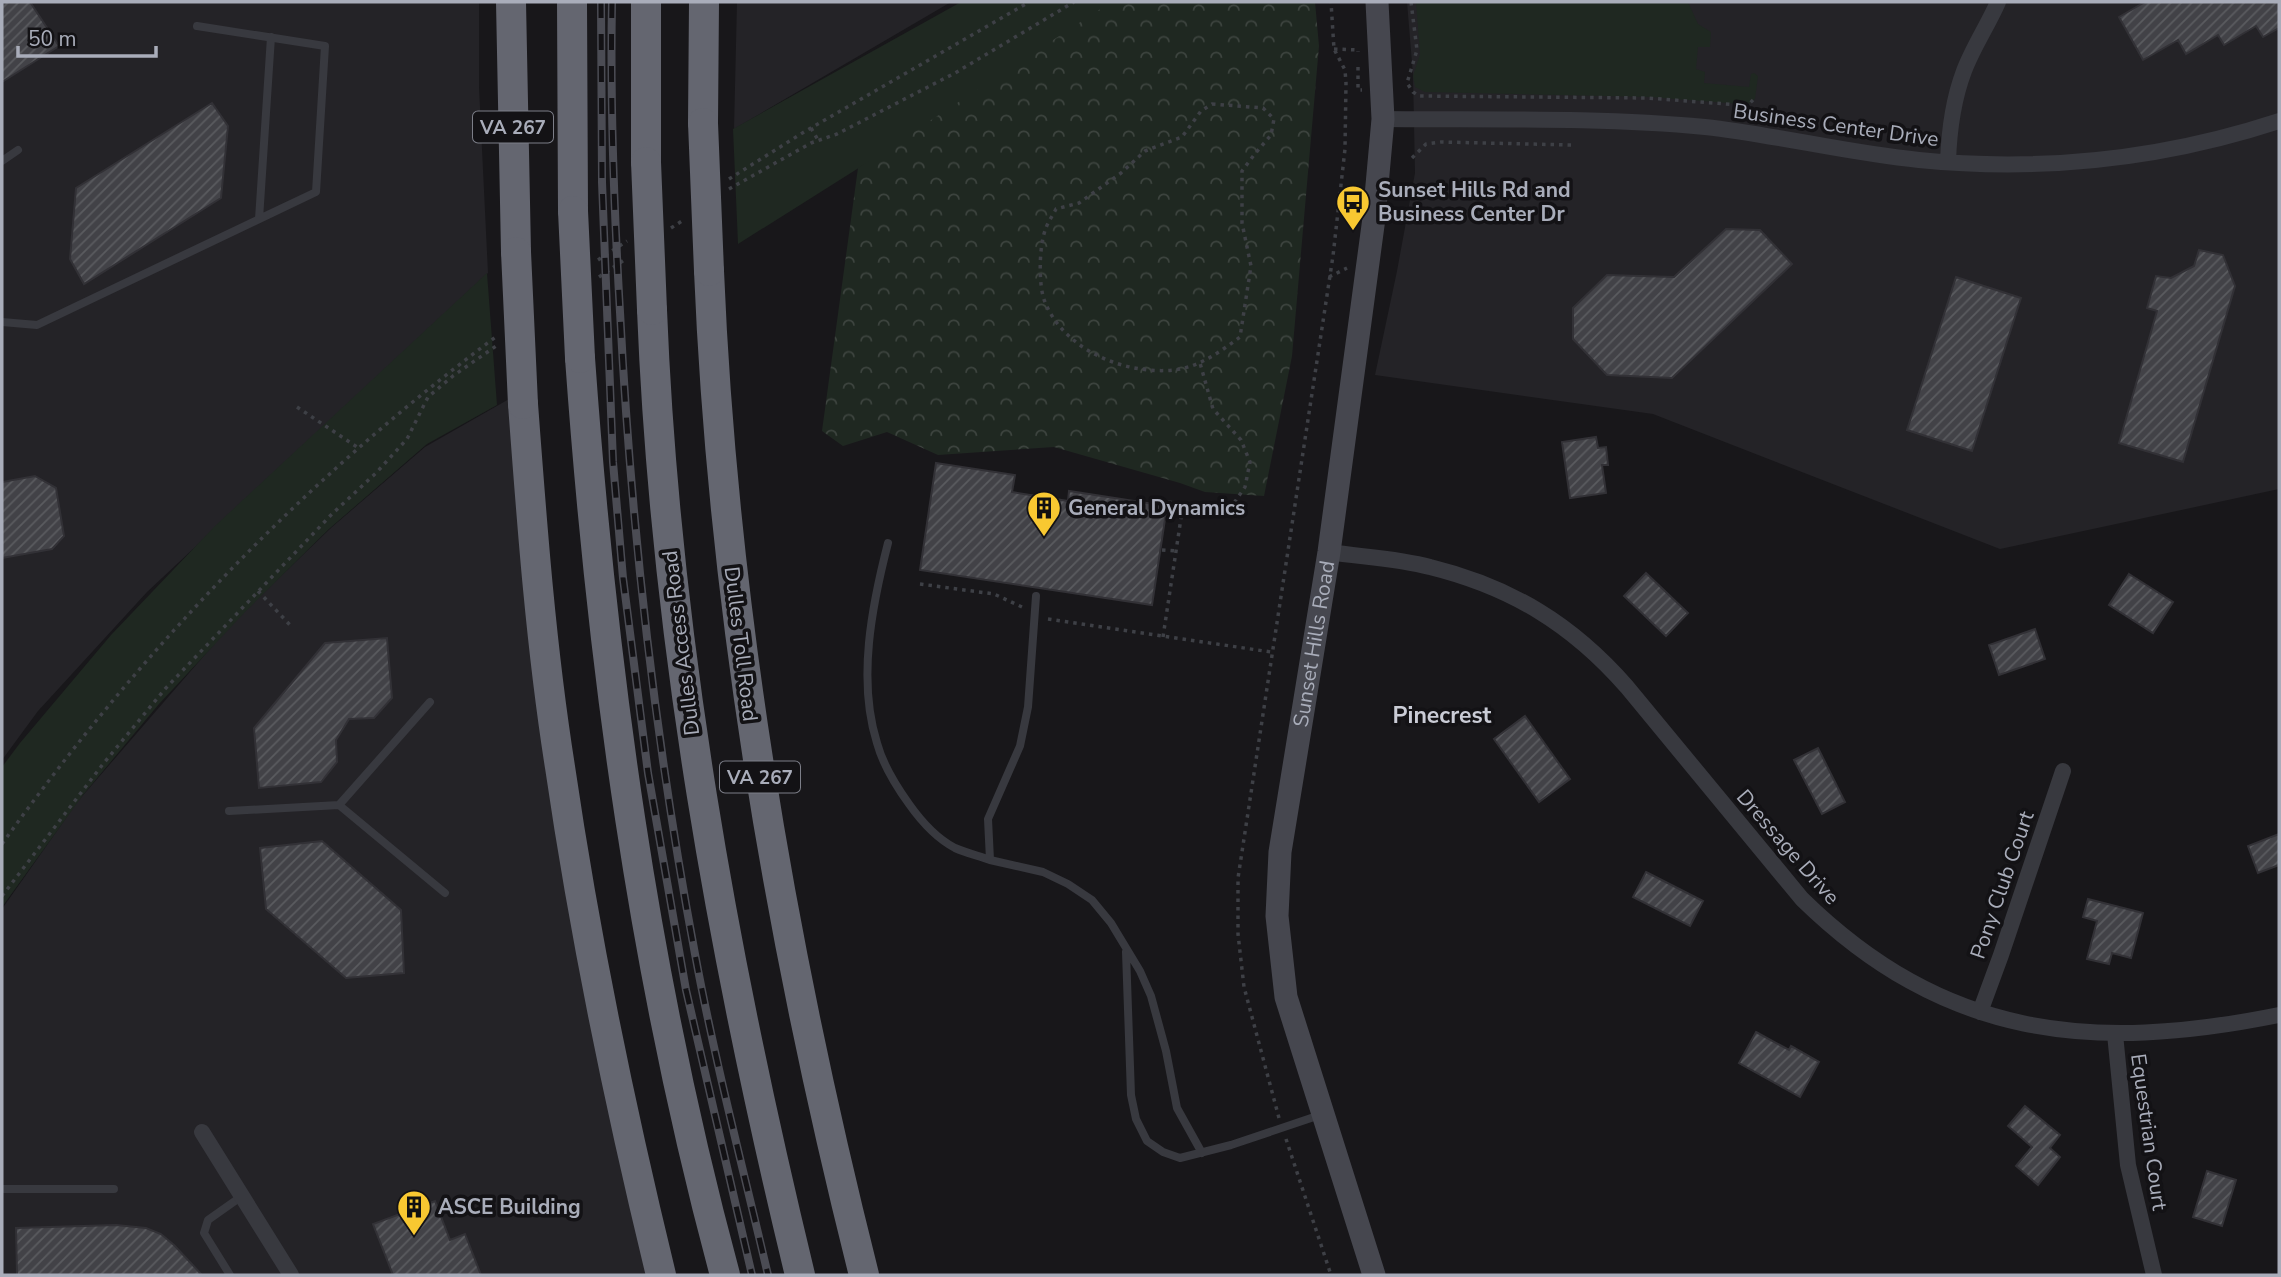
<svg xmlns="http://www.w3.org/2000/svg" width="2281" height="1277" font-family="'Nunito Sans',sans-serif">
<style>
.built{fill:#242327}
.grass{fill:#1f2821}
.forest{fill:url(#forest-crowns)}
.building{fill:url(#building-hatch);stroke:#323136;stroke-width:2}
.lines{fill:none;stroke-linecap:round;stroke-linejoin:round}
.path{stroke:#3e4046;stroke-width:3.5;stroke-dasharray:3.5 5;stroke-linecap:butt}
.service{stroke:#38393f;stroke-width:8}
.minor{stroke:#38393f;stroke-width:16}
.secondary{stroke:#46474f;stroke-width:23}
.motorway{stroke:#646670;stroke-width:30}
.rail-casing{stroke:#4b4c54;stroke-width:8}
.rail{stroke:#131215;stroke-width:5;stroke-dasharray:16;stroke-linecap:butt}
.motorway-bridge{stroke:#646670;stroke-width:30}
.labels{text-anchor:middle;stroke-width:7;stroke-linejoin:round;paint-order:stroke}
.shield{fill:#131215;stroke:#7c7e88;stroke-width:2}
.shield-label{font-size:19px;font-weight:bold;fill:#a9adba}
.street-label{font-size:21px;fill:#a9adba;stroke:#131215}
.poi-label{font-size:21px;font-weight:bold;fill:#a9adba;stroke:#131215;text-anchor:start}
.neighbourhood-label{font-size:23px;font-weight:bold;fill:#caccd6;stroke:#131215}
</style>
<defs>
<pattern id="forest-crowns" width="20" height="18" patternUnits="userSpaceOnUse" patternTransform="scale(1.75)"><rect width="20" height="18" fill="#1f2821"/><path d="M2 6a3 3 0 1 1 6 0M12 15a3 3 0 1 1 6 0" fill="none" stroke="#3d443f"/></pattern>
<pattern id="building-hatch" width="6" height="6" patternUnits="userSpaceOnUse" patternTransform="scale(1.75)"><rect width="6" height="6" fill="#424247"/><path d="M-1 1l2-2M0 6l6-6M5 7l2-2" fill="none" stroke="#5a5b5f"/></pattern>
</defs>
<rect width="100%" height="100%" fill="#18171a"/>
<path class="built" d="M2,2H479V87L488,273L147,592L38,711L2,760Z
M737,2H951L734,129Z
M1407,2H2279V489L2000,549L1653,414L1375,375L1397,271L1415,173L1413,75Z
M523,391L544,627L661,1275H2V909L78,801L235,620L332,527L425,447Z"/>
<path class="grass" d="M961,2H1122L738,244L733,129Z
M1416,2H1688L1698,24L1711,32L1710,47H1698L1696,69L1705,72L1704,83L1749,87L1751,74L1754,73L1758,76L1755,99L1748,104H1740L1650,97L1425,92L1415,87L1413,76L1420,54Z
M487,273L497,405L427,444L329,529L245,612L159,704L83,795L2,907V767L20,743L111,635L215,526Z"/>
<path class="forest" d="M1111,2H1315L1319,46L1292,356L1264,496L1205,492L1180,483L1054,447L938,455L887,432L843,446L822,431L858,168Z"/>
<path class="building" d="M2,2H30L59,46L2,82Z
M2145,2H2279V28L2263,37L2256,26L2224,45L2218,35L2186,54L2178,40L2143,60L2119,17Z
M212,103L228,126L221,198L84,284L70,259L76,188Z
M1726,229L1760,230L1792,264L1672,378L1607,375L1573,339V308L1607,275L1674,277Z
M2199,250L2223,255L2235,286L2183,462L2119,443L2157,311L2147,308L2156,276L2171,278L2194,266Z
M1956,277L2021,298L1972,451L1907,430Z
M1596,437L1598,448L1606,447L1608,465H1602L1606,493L1570,498L1562,442Z
M936,463L1015,475L1012,492L1068,501L1069,491L1167,506L1152,605L920,570Z
M35,476L56,488L64,536L52,549L2,558V482Z
M1646,573L1688,613L1666,636L1624,596Z
M2129,574L2173,602L2153,633L2109,605Z
M2035,629L2045,659L1999,675L1989,645Z
M387,638L392,698L374,718L349,719L336,740L337,762L321,782L259,788L254,728L325,643Z
M1525,716L1570,779L1539,802L1494,739Z
M1818,748L1845,802L1822,814L1794,760Z
M2279,834V865L2258,873L2248,846Z
M322,841L401,910L404,973L346,978L266,909L260,848Z
M1646,872L1703,901L1690,926L1633,897Z
M2088,899L2143,913L2131,958L2112,953L2109,964L2087,959L2097,921L2083,917Z
M1756,1032L1789,1050L1791,1046L1819,1062L1800,1097L1739,1063Z
M2025,1106L2060,1135L2050,1148L2060,1157L2038,1185L2016,1166L2032,1147L2008,1126Z
M2207,1171L2236,1180L2222,1226L2193,1217Z
M435,1201L450,1240L465,1234L481,1275H393L373,1224Z
M116,1225L146,1228L161,1234L174,1245L202,1275H17L16,1228Z"/>
<g class="lines">
<path class="path" d="M1411,2L1417,50L1407,83L1413,92L1419,96L1647,98L1740,105L1749,104L1753,100
M1334,49L1358,50V52
M1358,67V90H1362
M1212,104L1263,108L1274,119L1271,135L1254,155L1242,171V223L1251,266L1240,337C1220,352 1199,367 1174,370C1125,375 1064,350 1045,302C1038,286 1039,244 1046,228C1048,222 1053,215 1056,209L1079,203L1121,173L1145,151L1182,137L1201,111Z
M811,128L818,140
M1412,158L1426,144L1441,142L1572,145
M729,179L804,132L1029,2
M729,189L811,143L837,134L955,73L1074,2
M671,228L685,219
M598,260L627,241
M599,277L627,258
M1329,277L1347,268
M297,407L357,447
M1168,502L1214,509L1234,503L1245,487L1250,462L1241,440L1213,409L1200,363
M1162,550L1176,551
M920,584L994,594L1022,607
M258,591L290,625
M1048,619L1271,652
M1163,637L1183,505
M2,844C140,651 306,478 497,336
M2,896L103,764L165,689L332,514L376,473L407,439L428,397L453,376L496,346
M1279,1118L1244,987L1238,934V878L1333,256L1345,149L1346,83L1345,70L1334,49L1331,2
M1286,1139L1331,1275"/>
<path class="service" d="M2,161L18,150
M259,219L271,37
M2,322L37,325L316,192L325,46L197,26
M888,543C872,605 857,680 877,743C883,765 896,786 909,804C921,821 936,838 955,848C966,853 979,856 990,860
M1036,596L1028,707L1020,746L988,819L990,860L1043,872L1068,884L1092,900L1111,923L1140,971L1151,996L1166,1051L1177,1108L1202,1153
M339,805L430,702
M229,811L339,805L445,893
M1126,952L1131,1095L1136,1119L1147,1141L1163,1152L1180,1158L1231,1145L1320,1115
M2,1189H114
M230,1275L204,1233L208,1220L242,1196"/>
<path class="minor" d="M1383,119C1490,120 1599,117 1705,127C1777,135 1847,153 1919,160C2041,172 2163,159 2279,121
M1948,162C1949,131 1953,100 1964,71C1973,47 1988,25 1998,2
M1329,552C1362,557 1397,558 1430,567C1511,587 1572,624 1627,687L1802,899C1944,1038 2091,1053 2279,1015
M1980,1012L2001,955L2063,771
M2115,1034L2128,1165L2154,1275
M202,1132L291,1275"/>
<path class="secondary" id="s1" d="M1374,1275L1286,997L1277,916L1280,852L1329,552L1374,218L1383,119L1377,2"/>
<path class="motorway" d="M511,2L516,252
M572,2L573,211
M646,2V162
M703,123L704,2
M709,271C723,611 781,946 864,1275
M652,310C665,637 723,958 800,1275
M580,358C602,667 644,976 725,1275
M523,404C532,525 541,647 560,767C585,938 620,1107 661,1275"/>
<g class="rail-casing">
<path id="rail" d="M601,2L602,182L613,462L623,578L648,773L686,990L752,1275
M612,2C610,105 614,209 620,312C631,528 655,741 695,954C715,1062 743,1168 768,1275"/>
</g>
<use href="#rail" class="rail"/>
<path class="motorway-bridge" d="M703,123L709,271
M646,162L652,310
M573,211L580,358
M516,252L523,404"/>
</g>
<defs>
<g id="bus-pin" transform="scale(1.75)"><path d="M0 17L-7.5 6A9.5 9.5 0 1 1 7.5 6Z" fill="#f8c831" stroke="#131215"/><path d="M-5-6H5V4H4V6H2V4H-2V6H-4V4H-5ZM-3.5-4V0h7V-4ZM-3.5 1.2v1.5H-2V1.2ZM2 1.2v1.5H3.5V1.2Z" fill="#111"/></g>
<g id="building-pin" transform="scale(1.75)"><path d="M0 17L-7.5 6A9.5 9.5 0 1 1 7.5 6Z" fill="#f8c831" stroke="#131215"/><path d="M-4-6H4V6H1V3H-1V6H-4ZM-2.5-4.3h1.7v1.8h-1.7ZM.8-4.3h1.7v1.8H.8ZM-2.5-1h1.7V.8h-1.7ZM.8-1h1.7V.8H.8Z" fill="#111"/></g>
</defs>
<g fill-rule="evenodd">
<use href="#bus-pin" x="1353" y="202"/>
<use href="#building-pin" x="1044" y="508"/>
<use href="#building-pin" x="414" y="1207"/>
</g>
<g class="labels">
<g class="shield">
<rect x="473" y="111.5" width="80" height="31" rx="5"/>
<rect x="720" y="761.5" width="80" height="31" rx="5"/>
</g>
<g class="shield-label">
<text x="513" y="134">VA 267</text>
<text x="760" y="784">VA 267</text>
</g>
<g class="street-label">
<text transform="translate(1836 125) rotate(8)" y="7">Business Center Drive</text>
<text transform="translate(681 643) rotate(-97)" y="7">Dulles Access Road</text>
<text transform="translate(741 644) rotate(83)" y="7">Dulles Toll Road</text>
<text dy="7" stroke="none"><textPath href="#s1" startOffset="648">Sunset Hills Road</textPath></text>
<text transform="translate(1788 847) rotate(49)" y="7">Dressage Drive</text>
<text transform="translate(2002 885) rotate(-71)" y="7">Pony Club Court</text>
<text transform="translate(2149 1132) rotate(82)" y="7">Equestrian Court</text>
</g>
<g class="poi-label">
<text x="1378" y="197">Sunset Hills Rd and<tspan x="1378" dy="24">Business Center Dr</tspan></text>
<text x="1068" y="515">General Dynamics</text>
<text x="438" y="1214">ASCE Building</text>
</g>
<g class="neighbourhood-label">
<text x="1442" y="723">Pinecrest</text>
</g>
</g>
<rect width="2281" height="1277" fill="none" stroke="#a9adba" stroke-width="7"/>
<path d="M18 46v10h138v-10" fill="none" stroke="#a9adba" stroke-width="3.5"/>
<text x="28" y="46" font-size="21" fill="#a9adba" stroke="#131215" stroke-width="5" paint-order="stroke">50 m</text>
</svg>
